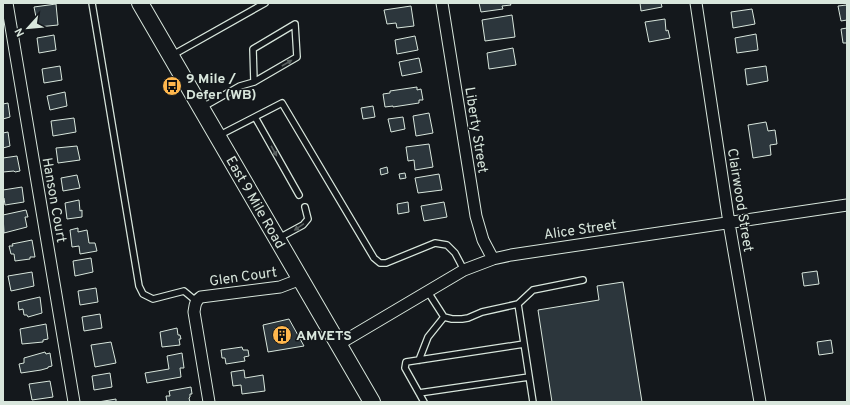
<svg xmlns="http://www.w3.org/2000/svg" width="850" height="405" font-family="Overpass,sans-serif">
<style>
.building{fill:#2c363c;stroke:#d8e6dc}
.lines{fill:none;stroke-linecap:round;stroke-linejoin:round}
.service-casing{stroke:#d8e6dc;stroke-width:8}
.minor-casing{stroke:#d8e6dc;stroke-width:13}
.secondary-casing{stroke:#d8e6dc;stroke-width:18}
.service{stroke:#14181c;stroke-width:5.5}
.minor{stroke:#14181c;stroke-width:11}
.secondary{stroke:#14181c;stroke-width:16}
.oneway{fill:#59605f}
.labels{text-anchor:middle;stroke-width:3;stroke-linejoin:round;paint-order:stroke}
.poi-label{font-size:14px;font-weight:bold;fill:#d8e6dc;stroke:#14181c;text-anchor:start}
.street-label{font-size:14px;fill:#d8e6dc;stroke:#14181c}
</style>
<rect width="100%" height="100%" fill="#14181c"/>
<path class="building" d="M479,3H510L511,5L502,6L503,9L481,12Z
M640,3H661L662,7L641,11Z
M56,4L58,25L38,27L34,7Z
M847,5V20L841,21L838,6Z
M411,6L414,26L397,28L396,23L387,24L384,10Z
M752,9L755,24L733,28L731,12Z
M512,15L515,37L485,41L482,20Z
M665,19L666,31L668,30L670,38L649,42L645,22Z
M847,28V43H843L841,29Z
M756,34L758,50L737,53L735,38Z
M54,35L56,50L39,53L37,38Z
M415,36L418,50L397,54L395,40Z
M513,48L516,65L489,69L487,53Z
M419,58L422,72L402,76L399,62Z
M60,66L62,80L44,83L42,69Z
M766,66L768,81L747,85L745,69Z
M417,87V90L421,89L423,100H419V103L393,107V106L385,107L383,94L390,93V91Z
M65,92L67,106L50,110L47,96Z
M8,103L10,117L3,119V104Z
M373,106L375,117L363,119L361,108Z
M429,113L433,133L416,136L413,116Z
M403,117L405,129L391,132L388,119Z
M74,118L76,132L53,136L51,121Z
M766,122L768,131L775,130L777,144L770,145L771,155L753,158L748,125Z
M8,132L10,146L3,148V133Z
M429,144L433,167L415,170L414,160L408,161L406,147Z
M77,146L80,160L58,163L56,148Z
M17,156L20,171L15,172L14,171L3,172V158Z
M387,167L388,173L381,175L380,169Z
M405,173L406,178L400,179L399,174Z
M439,174L442,190L418,193L415,178Z
M77,175L80,188L63,191L61,178Z
M22,187L24,202L5,205L4,198L3,199V190Z
M79,200L80,211L82,210V217L67,219L65,203Z
M408,202L409,212L398,214L397,204Z
M444,202L447,217L424,221L421,206Z
M26,210L28,217H25L27,227L4,233L3,215Z
M78,228V232L87,230L89,243H95L97,251L80,254L79,246L72,247L70,230Z
M32,240L35,257H30V259L15,261L14,254H11L9,246H13L12,244Z
M91,258L93,272L75,276L73,261Z
M817,271L819,284L804,286L802,273Z
M32,272L34,286L11,291L8,276Z
M623,282L642,402H552L538,310L599,300L597,286Z
M96,288L98,302L80,305L78,291Z
M40,297L42,313L28,317L27,315H24L23,309L19,310L18,302Z
M100,314L102,328L84,331L82,317Z
M289,319L304,346L268,352L263,325Z
M46,324L48,339L43,340V342L22,344L20,329Z
M177,328L178,335H180L181,339H179L180,345L162,347L160,332Z
M831,340L833,353L819,355L817,342Z
M111,342L116,363L95,367L91,345Z
M242,347L243,350H248L249,356L244,357L245,361L226,364L225,358H222L221,350Z
M45,352L46,354L50,353L52,366L48,367V368L41,370L21,373L19,364L24,363V358Z
M182,353L184,368H180L181,377L147,383L145,373L169,369L167,356Z
M244,370L245,378L263,375L265,391L242,394L241,385L233,386L231,372Z
M110,373L112,387L94,390L92,376Z
M50,381L53,397L32,400L29,384Z
M191,387L192,394H190V397L189,398L190,402H167L166,396H170L169,391Z
M116,399V402H98Z"/>
<g class="lines">
<g class="service-casing">
<path id="service" d="M92,3L139,286L143,294L153,299L184,291L196,301
M171,56L265,3
M203,107L240,86L254,82L297,57L295,24L253,49L254,82
M255,117L299,195
M218,136L282,103L374,258L380,263H386L435,243L447,245L455,253L464,270
M279,238L303,225L308,219L305,207
M428,292L444,317L452,319H462L468,318L482,312L518,304L533,290L583,280
M518,304L533,402
M419,360L428,337L444,317
M419,393L529,377
M424,402L405,368L406,362L524,344"/>
</g>
<g class="minor-casing">
<path id="minor" d="M7,3L74,402
M442,3L476,216L483,240L493,259
M696,3L729,223L760,402
M339,344L464,270L493,259L511,255L847,205
M209,402L194,312C195,305 195,301 201,297L280,287L301,279"/>
</g>
<g class="secondary-casing">
<path id="secondary" d="M140,3L372,402"/>
</g>
<use href="#service" class="service"/>
<use href="#minor" class="minor"/>
<use href="#secondary" class="secondary"/>
</g>
<defs><path id="oneway-solid" d="M-6-.8H1V-3.2L6.5 0L1 3.2V.8H-6Z"/></defs>
<g class="oneway">
<use href="#oneway-solid" transform="translate(287 63) rotate(-30)"/>
<use href="#oneway-solid" transform="translate(274 151) rotate(61)"/>
<use href="#oneway-solid" transform="translate(299 227) rotate(146)"/>
</g>
<defs>
<g id="bus-disc" transform="scale(1)"><circle r="9.5" fill="#ffb74d" stroke="#14181c"/><path d="M-5-6H5V4H4V6H2V4H-2V6H-4V4H-5ZM-3.5-4V0h7V-4ZM-3.5 1.2v1.5H-2V1.2ZM2 1.2v1.5H3.5V1.2Z" fill="#111"/></g>
<g id="building-disc" transform="scale(1)"><circle r="9.5" fill="#ffb74d" stroke="#14181c"/><path d="M-4-6H4V6H1V3H-1V6H-4ZM-2.5-4.3h1.7v1.8h-1.7ZM.8-4.3h1.7v1.8H.8ZM-2.5-1h1.7V.8h-1.7ZM.8-1h1.7V.8H.8Z" fill="#111"/></g>
</defs>
<g fill-rule="evenodd">
<use href="#bus-disc" x="172" y="86"/>
<use href="#building-disc" x="282" y="335"/>
</g>
<g class="labels">
<g class="poi-label">
<text x="186" y="83">9 Mile /<tspan x="186" dy="16">Defer (WB)</tspan></text>
<text x="296" y="340">AMVETS</text>
</g>
<g class="street-label">
<text transform="translate(477 130) rotate(81)" y="5">Liberty Street</text>
<text transform="translate(55 200) rotate(80)" y="5">Hanson Court</text>
<text transform="translate(741 200) rotate(81)" y="5">Clairwood Street</text>
<text transform="translate(256 202) rotate(60)" y="5">East 9 Mile Road</text>
<text transform="translate(580 229) rotate(-8)" y="5">Alice Street</text>
<text transform="translate(243 276) rotate(-8)" y="5">Glen Court</text>
</g>
</g>
<rect width="850" height="405" fill="none" stroke="#d8e6dc" stroke-width="8"/>
<g transform="translate(28 28) rotate(243)" stroke="#14181c" stroke-width="3" paint-order="stroke">
<path d="M0-3L7 15L0 10L-7 15Z" fill="#d8e6dc"/>
<text y="-6" font-size="11" font-weight="bold" text-anchor="middle" fill="#d8e6dc">N</text>
</g>
</svg>
